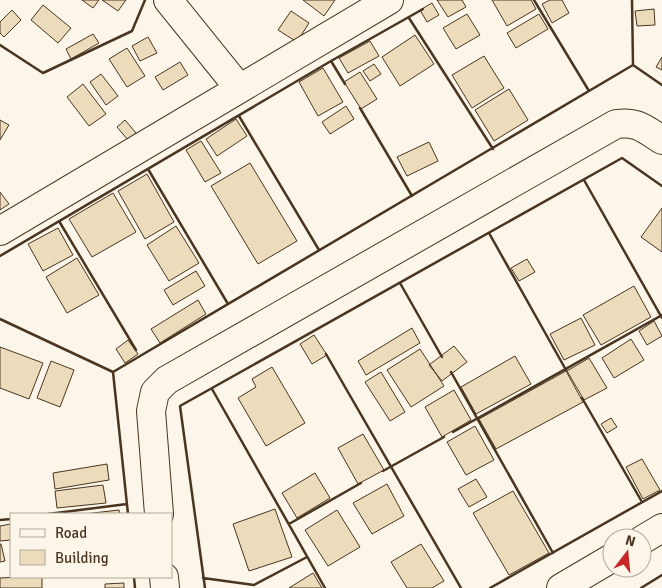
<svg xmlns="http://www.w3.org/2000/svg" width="662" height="588" font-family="Signika,sans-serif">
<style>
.building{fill:#ecdcbc;stroke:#4a3520}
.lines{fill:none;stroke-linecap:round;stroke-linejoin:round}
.minor-casing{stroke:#4a3520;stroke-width:30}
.minor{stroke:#fbf6e9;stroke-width:28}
.wall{stroke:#4a3520;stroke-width:2.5}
</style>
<rect width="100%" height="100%" fill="#fbf6e9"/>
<path class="building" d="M82,0H99L93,8Z
M102,0H126L118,11Z
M303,0H335L324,16Z
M437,0H462L466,7L448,17Z
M492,0H531L536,9L507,26Z
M550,0H562L569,13L552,23L542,4Z
M432,3L439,15L427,22L420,10Z
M43,5L71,28L58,43L31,20Z
M654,9L655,25L637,26L635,11Z
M12,10L21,20L4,37L0,33V22Z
M291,11L309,23L297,42L278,30Z
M467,14L480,35L456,49L443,28Z
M539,14L548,29L516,48L507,33Z
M93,34L99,43L71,59L66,49Z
M415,35L434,64L400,86L382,57Z
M148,37L157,53L140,61L132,46Z
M370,41L379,56L348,73L339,58Z
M127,48L145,76L127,87L109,59Z
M484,56L504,88L472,108L452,75Z
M662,57V70L656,67Z
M180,62L188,75L163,90L155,77Z
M374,64L381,74L370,81L363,71Z
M323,68L343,102L318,116L299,82Z
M360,72L377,99L361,109L344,82Z
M101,74L118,96L106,105L90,82Z
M83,84L106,114L89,126L67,97Z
M509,89L528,120L494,141L475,110Z
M346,106L354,119L330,134L322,122Z
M236,119L247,136L217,156L206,139Z
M0,120L9,125L0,140Z
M125,120L136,133L128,140L117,127Z
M201,141L221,173L205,182L186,150Z
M429,142L438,161L407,176L397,157Z
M250,163L297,241L258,264L211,186Z
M147,174L174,222L145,239L118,191Z
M0,192L9,204L0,210Z
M113,193L136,232L92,257L69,219Z
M662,208V252L641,237Z
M176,226L199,263L169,281L147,245Z
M58,228L73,255L43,271L28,244Z
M77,258L99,295L67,313L46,277Z
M527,259L535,272L519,281L511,268Z
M196,271L205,286L173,305L164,290Z
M634,286L651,317L601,345L583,315Z
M198,300L206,314L160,343L151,329Z
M581,318L595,345L564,360L550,334Z
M654,321L662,336L647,345L639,331Z
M412,328L420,343L366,375L358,361Z
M314,335L327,355L312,364L300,344Z
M631,339L644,360L614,378L602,358Z
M128,340L138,354L125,363L116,349Z
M454,346L467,362L442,381L429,365Z
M0,347L43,363L29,399L0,388Z
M420,349L444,386L411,407L387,370Z
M515,356L531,384L476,414L461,387Z
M589,358L607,388L584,400L567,371Z
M51,361L74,370L60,407L37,398Z
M272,367L305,423L266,446L238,398L256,387L252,379Z
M566,371L583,402L496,449L479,419Z
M381,372L405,412L390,421L365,382Z
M454,390L471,420L442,437L425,407Z
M611,418L617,427L607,433L601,424Z
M475,426L494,460L466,475L447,442Z
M363,434L384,470L358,484L338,448Z
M642,459L660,490L643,499L626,467Z
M107,464L109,480L55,489L53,473Z
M315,473L330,498L297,518L282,493Z
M476,479L487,497L469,507L458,489Z
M387,484L404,516L372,534L353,503Z
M103,485L106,503L57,508L55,491Z
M513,491L549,553L509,575L473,513Z
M275,509L292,557L249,571L233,524Z
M119,510L120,514H84Z
M337,510L360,547L328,566L305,530Z
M11,524V540L0,541V526Z
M0,544H1L5,561L0,562Z
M421,544L444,581L432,588H407L391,562Z
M313,573L322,588H289Z
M19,577H42V588H0V578Z
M124,583V588H105V584Z"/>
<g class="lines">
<g class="minor-casing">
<path id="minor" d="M168,0L239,88
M0,231L389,0
M159,514L151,411L155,392L167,380L616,124C637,121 645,129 662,140
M642,540L662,528
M164,577L165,588
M561,588L612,558"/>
</g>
<use href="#minor" class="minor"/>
<path class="wall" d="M534,0L589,91
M632,0L633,65
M409,18L493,149
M0,45L43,73L132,31L145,0
M331,61L345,84
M633,65L662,85
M360,108L412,196
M239,116L319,250
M148,169L228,304
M584,180L662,318
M59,221L136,350
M489,233L566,370
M0,256L331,61L423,9
M400,283L442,357
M0,319L113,372
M326,354L461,588
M113,372L633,65
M113,372L128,514
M451,372L553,553
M212,389L325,588
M582,398L642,502
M453,432L662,315
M383,471L444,437
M48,514L127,504
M0,520L11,519
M289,524L361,483
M134,577L135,588
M203,578L254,585L307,557
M205,588L180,406L622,158L662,186
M490,588L662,491
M641,588L662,575"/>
</g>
<rect x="10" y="513" width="162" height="65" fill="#fbf6e9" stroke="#b4a999"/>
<rect x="20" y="529" width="25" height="8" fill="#fbf6e9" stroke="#b4a999"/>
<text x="55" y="538" font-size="15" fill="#4a3520">Road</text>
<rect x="20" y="550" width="25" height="15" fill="#ecdcbc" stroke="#b4a999"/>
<text x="55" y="563" font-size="15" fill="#4a3520">Building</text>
<g transform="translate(627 553) rotate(16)"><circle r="24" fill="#fbf6e9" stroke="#b4a999"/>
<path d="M0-4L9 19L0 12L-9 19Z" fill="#c62828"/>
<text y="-8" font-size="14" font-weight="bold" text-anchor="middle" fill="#4a3520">N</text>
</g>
</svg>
